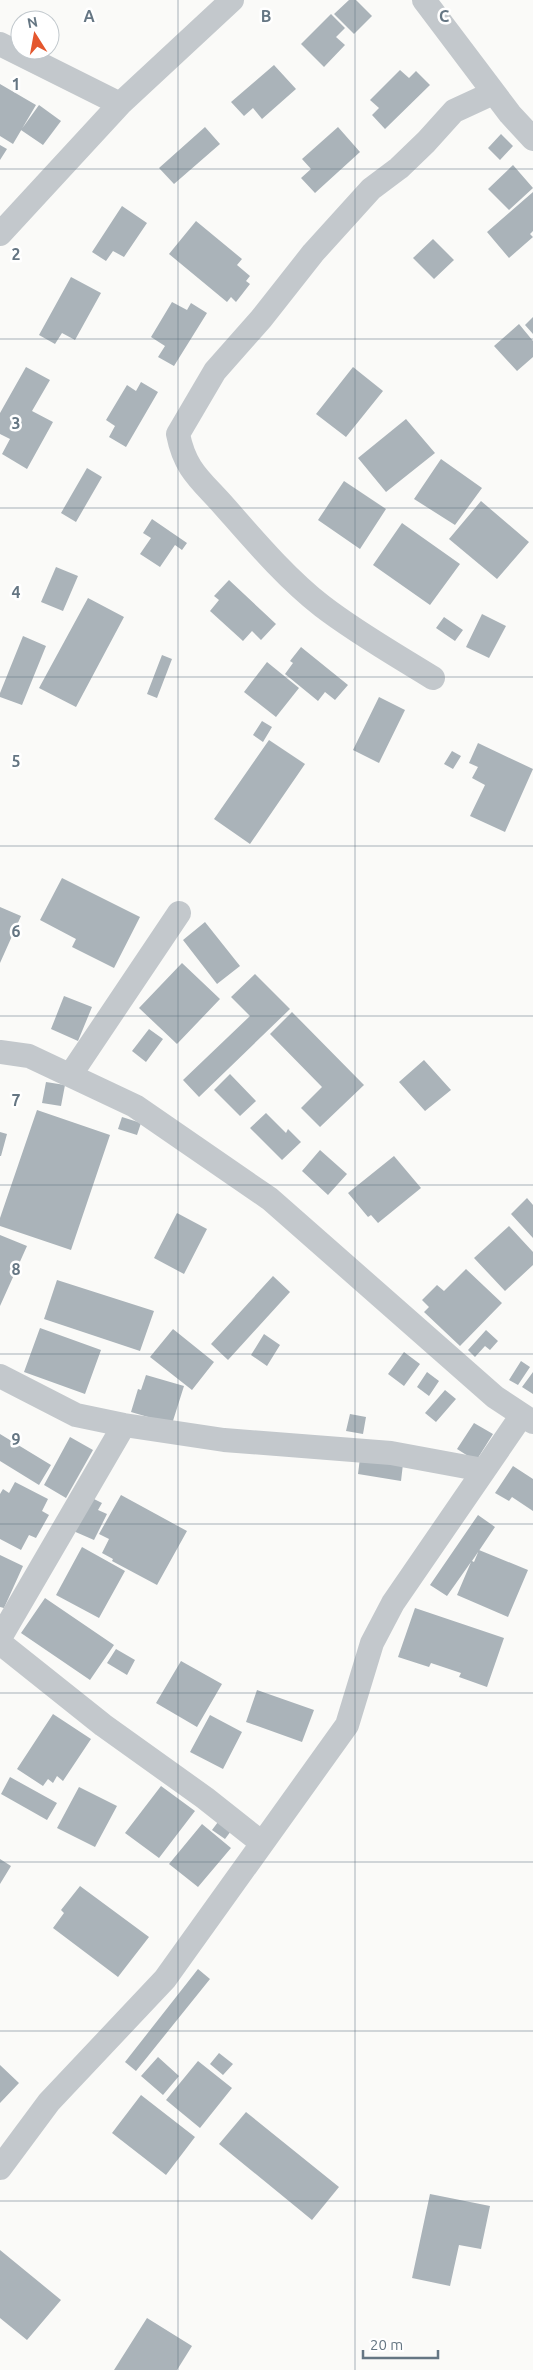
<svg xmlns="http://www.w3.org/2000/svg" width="533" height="2370" font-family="Ubuntu,sans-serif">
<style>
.building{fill:#aab3b9}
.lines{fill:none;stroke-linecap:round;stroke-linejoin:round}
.street{stroke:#c3c8cc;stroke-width:24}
.grid{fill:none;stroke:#657683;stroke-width:1;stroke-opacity:0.55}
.grid-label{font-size:16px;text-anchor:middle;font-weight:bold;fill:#657683;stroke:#fff;stroke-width:5;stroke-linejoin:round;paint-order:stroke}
</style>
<rect width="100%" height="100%" fill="#fafaf8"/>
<path class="building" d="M349,0H356L372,16L354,34L334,14Z
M331,14L345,28L336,37L345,45L324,67L301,44Z
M274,65L296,89L262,119L253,108L244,116L231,102Z
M400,70L409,78L416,71L430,85L385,129L372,115L379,108L370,100Z
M0,84L36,105L13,144L0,136Z
M39,105L61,121L43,145L21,130Z
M205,127L220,144L174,184L159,168Z
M338,127L360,152L315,193L301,178L311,169L302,159Z
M501,134L513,146L500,160L488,148Z
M0,145L7,149L0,160Z
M513,165L533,188L509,210L488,189Z
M533,192V231L530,234L533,237L509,258L487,232Z
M122,206L147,223L124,257L113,251L106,261L92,252Z
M196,221L242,259L237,265L250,276L246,281L250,284L236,302L231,297L227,302L169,254Z
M433,239L454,260L434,279L413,258Z
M71,277L101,293L75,340L62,333L55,344L39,335Z
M172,302L187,310L191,303L207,313L174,366L158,357L165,346L151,337Z
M533,317V334L525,325Z
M519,324L533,341V357L517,371L494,346Z
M26,367L50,380L32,411L53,422L27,469L2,454L10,439L0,434V413Z
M353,367L383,391L346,437L316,414Z
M141,382L158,392L126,447L109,437L115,426L106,420L127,385L136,391Z
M406,419L435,453L386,492L358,458Z
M441,459L482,488L455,525L414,499Z
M87,468L102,477L76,522L61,513Z
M344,481L386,509L360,549L318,520Z
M481,501L529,542L497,579L449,539Z
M152,519L187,543L182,550L175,545L160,567L140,554L151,538L143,533Z
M402,523L460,564L430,605L373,565Z
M56,567L78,576L63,611L41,602Z
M229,580L276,624L261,640L252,631L243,641L210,611L219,600L214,596Z
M88,598L124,617L76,707L39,688Z
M482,614L506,626L489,658L466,647Z
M444,617L463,630L455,641L436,628Z
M23,636L46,646L22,705L0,697V693Z
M301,647L348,685L335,700L325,692L318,701L285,674L293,663L290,661Z
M162,655L172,659L157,698L147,694Z
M267,662L299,688L276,717L244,692Z
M379,697L405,710L379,763L353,750Z
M262,721L272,727L263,742L253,735Z
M269,740L305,764L250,844L214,819Z
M478,743L533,769L505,832L470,816L485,785L472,778L478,767L469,763Z
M452,751L461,756L453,769L444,764Z
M62,878L140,917L114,968L72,947L76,939L40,920Z
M0,907L21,916L0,963Z
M205,922L240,966L217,984L183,940Z
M182,963L220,999L177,1044L139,1008Z
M255,974L290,1009L199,1097L183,1080L250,1016L231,997Z
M64,996L92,1007L78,1041L51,1029Z
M292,1012L364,1085L320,1127L301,1108L322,1087L270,1034Z
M149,1029L163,1039L146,1062L132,1051Z
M424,1060L451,1090L425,1111L399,1082Z
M230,1074L256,1101L240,1116L214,1090Z
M46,1082L65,1085L61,1106L42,1103Z
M37,1110L110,1135L71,1250L0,1226V1218Z
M266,1113L286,1133L288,1129L301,1142L282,1160L250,1128Z
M122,1117L141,1123L137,1135L118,1129Z
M0,1132L7,1134L1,1156H0Z
M320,1150L347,1174L328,1195L302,1171Z
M394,1156L421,1188L378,1223L371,1215L368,1217L348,1193Z
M527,1198L533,1205V1238L511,1214Z
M177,1213L207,1229L184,1274L154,1258Z
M509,1226L533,1252V1265L505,1291L474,1258Z
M0,1235L27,1246L0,1306Z
M466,1269L502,1303L460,1346L424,1312L429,1307L422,1300L437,1285L444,1291Z
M273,1276L290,1292L228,1360L211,1344Z
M57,1280L154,1311L140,1351L44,1319Z
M40,1328L101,1350L85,1394L24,1372Z
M173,1329L214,1362L192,1390L150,1357Z
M486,1330L498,1341L490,1350L485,1346L475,1357L468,1350Z
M264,1334L280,1345L267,1366L251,1355Z
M404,1352L420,1364L404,1386L388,1374Z
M521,1361L530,1367L518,1385L509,1380Z
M427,1372L439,1381L429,1396L417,1387Z
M533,1372V1394L522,1387Z
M146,1375L184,1386L172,1424L131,1412L138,1389L141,1390Z
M445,1390L456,1399L436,1422L425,1413Z
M350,1414L366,1417L363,1434L346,1431Z
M474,1423L493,1434L476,1461L457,1449Z
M0,1434L51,1465L39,1485L0,1461Z
M70,1437L93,1450L66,1498L44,1485Z
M360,1458L403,1464L401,1481L358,1474Z
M513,1466L533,1479V1511L512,1497L509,1501L495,1493Z
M15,1482L48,1499L42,1511L49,1515L36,1538L29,1535L21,1550L0,1539V1494L3,1489L9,1493Z
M121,1495L187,1531L157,1585L112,1561L113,1559L102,1553L109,1539L99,1534Z
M92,1498L102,1503L98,1510L107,1514L94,1540L71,1530Z
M478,1515L495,1527L472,1561L474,1562L479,1550L528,1570L508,1617L457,1595L471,1562L447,1596L430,1585Z
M82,1547L125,1571L99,1618L56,1595Z
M0,1555L23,1566L4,1608L0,1607Z
M45,1598L114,1645L90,1680L21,1633Z
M415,1608L504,1638L487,1687L459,1677L461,1673L431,1663L429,1667L398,1657Z
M116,1649L135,1660L127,1675L107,1663Z
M181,1661L222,1684L197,1727L156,1703Z
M257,1690L314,1710L302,1742L246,1722Z
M53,1714L91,1739L63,1781L57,1776L53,1783L48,1779L43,1786L17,1769Z
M210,1715L242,1732L223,1769L190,1752Z
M10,1777L57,1803L47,1820L1,1794Z
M161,1786L195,1811L159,1858L125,1833Z
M79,1787L117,1806L95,1847L57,1828Z
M218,1822L231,1831L225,1839L212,1830Z
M202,1824L231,1848L198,1887L169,1864Z
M0,1859L11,1866L0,1884Z
M80,1886L149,1937L118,1977L53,1928L64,1913L61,1910Z
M198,1969L210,1979L136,2071L125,2062Z
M219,2053L233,2064L223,2075L210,2064Z
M158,2057L179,2076L163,2095L141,2076Z
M198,2061L232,2088L200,2128L166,2100Z
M0,2065L19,2083L0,2103Z
M141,2095L195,2137L166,2175L112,2133Z
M246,2112L339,2187L312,2220L219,2144Z
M430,2194L490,2206L481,2249L459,2245L450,2286L412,2278Z
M0,2250L61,2300L27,2340L0,2318Z
M147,2318L192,2346L177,2370H114Z"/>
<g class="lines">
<path class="street" d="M424,0L510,114L533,139
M0,44L120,104
M0,234L120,104L232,0
M433,678C396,655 357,633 322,606C286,578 254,540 224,506C201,480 185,470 178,434L215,371L261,319L313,253L371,189L399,168L426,142L454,111L493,93
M0,1052L29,1056L135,1106L270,1199L495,1397L533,1422
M71,1074L179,913
M0,1376L76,1415L124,1425L224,1440L391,1453L483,1470
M0,1638L124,1425
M0,1643L103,1725L205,1798L262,1843
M0,2168L49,2102L165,1979L347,1725L372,1643L393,1603L522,1415"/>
</g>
<path class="grid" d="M178,0V2370M355,0V2370M0,169H533M0,339H533M0,508H533M0,677H533M0,846H533M0,1016H533M0,1185H533M0,1354H533M0,1524H533M0,1693H533M0,1862H533M0,2031H533M0,2201H533"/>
<g class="grid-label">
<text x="89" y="22">A</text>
<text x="266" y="22">B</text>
<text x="444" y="22">C</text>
<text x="16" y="90">1</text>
<text x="16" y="260">2</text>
<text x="16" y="429">3</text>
<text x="16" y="598">4</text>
<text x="16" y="767">5</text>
<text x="16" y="937">6</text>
<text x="16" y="1106">7</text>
<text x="16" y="1275">8</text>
<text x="16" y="1445">9</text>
</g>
<g transform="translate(35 35) rotate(349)"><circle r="24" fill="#ffffff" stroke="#c1c8cd"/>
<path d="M0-4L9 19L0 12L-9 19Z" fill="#e4572e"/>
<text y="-8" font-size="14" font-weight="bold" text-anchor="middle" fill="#657683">N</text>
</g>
<path d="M363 2350v8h75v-8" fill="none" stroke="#657683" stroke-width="2.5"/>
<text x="370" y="2350" font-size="15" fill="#657683" stroke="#ffffff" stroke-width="4" paint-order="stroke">20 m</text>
</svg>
